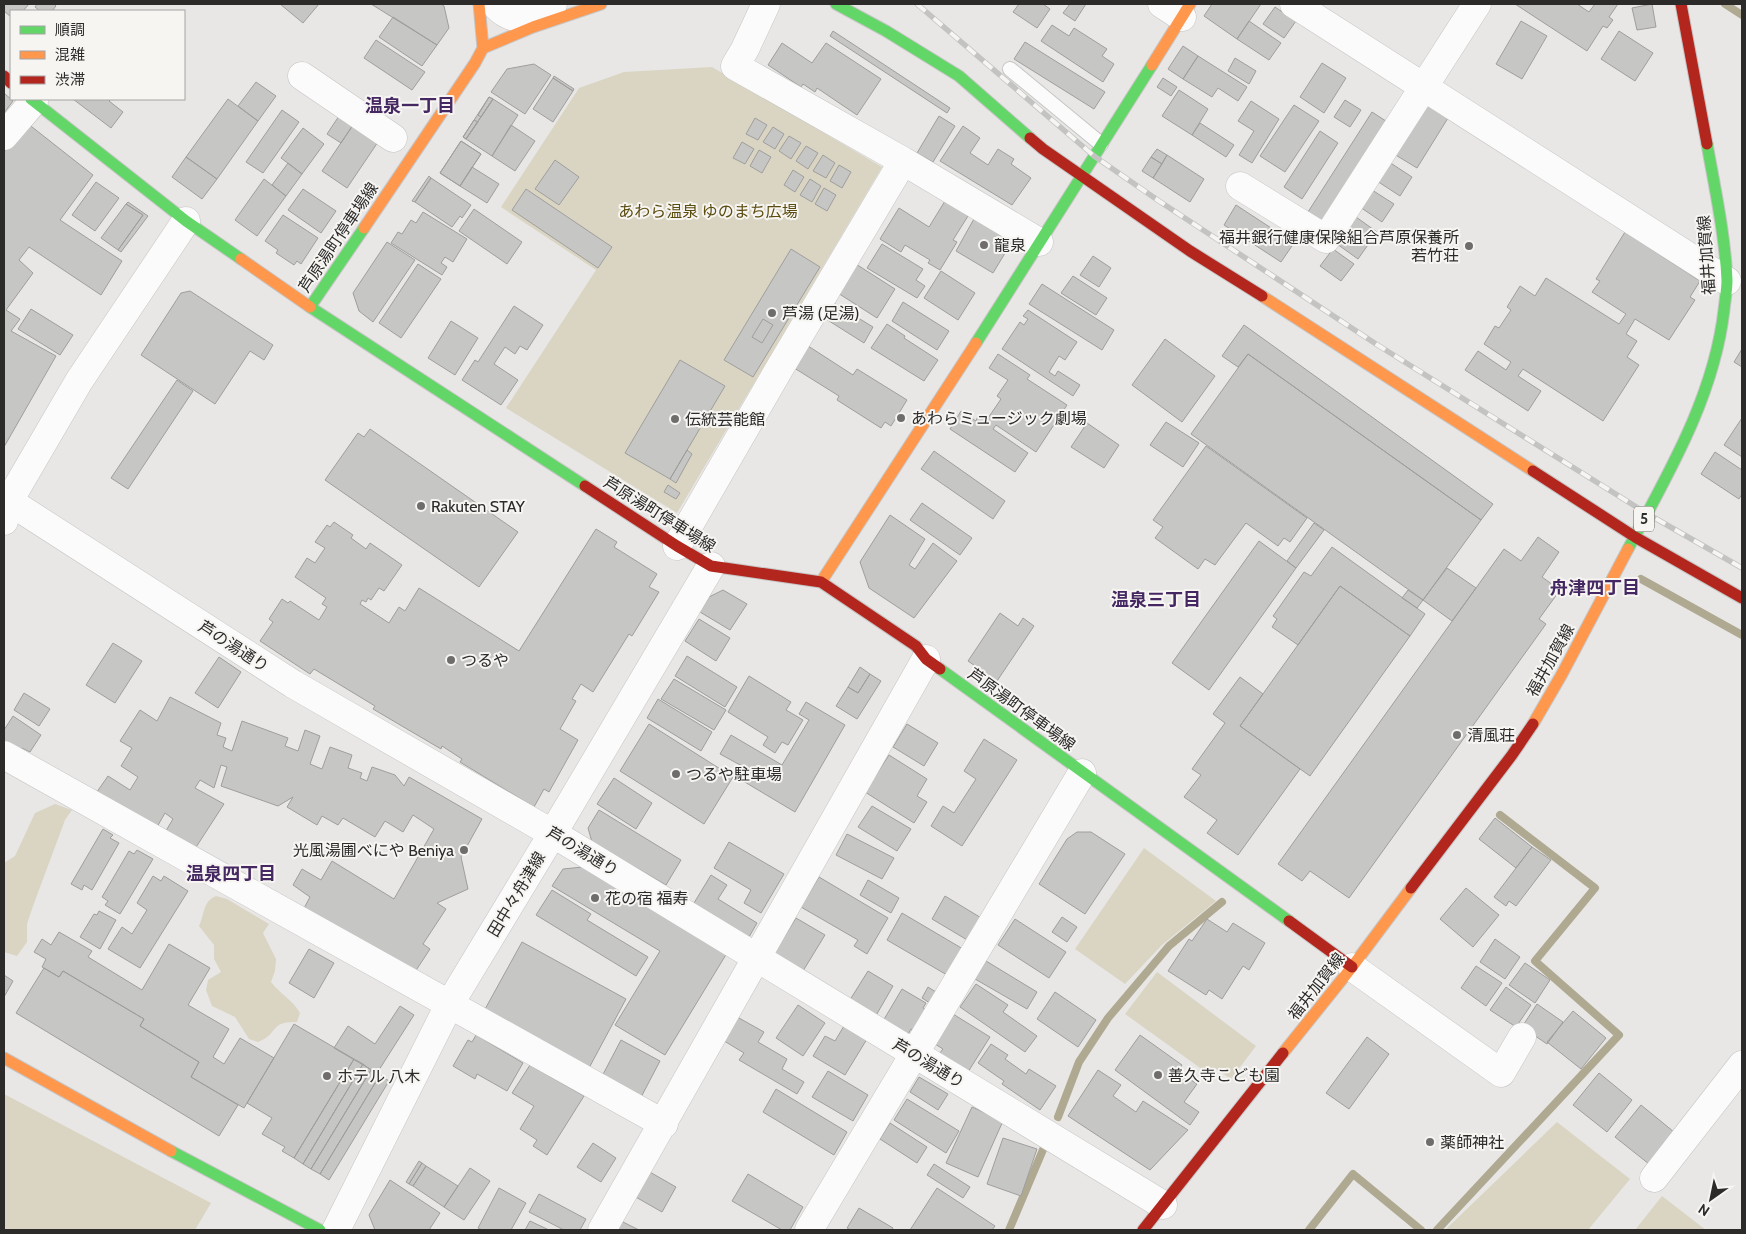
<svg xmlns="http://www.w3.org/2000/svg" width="1746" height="1234" font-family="Cabin,'Noto Sans JP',sans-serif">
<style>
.green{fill:#dad5c2}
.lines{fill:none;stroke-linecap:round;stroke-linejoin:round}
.stream{stroke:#afa991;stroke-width:8}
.building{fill:#c6c6c4;stroke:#9f9e9d}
.lane-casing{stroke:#c6c5c4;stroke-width:16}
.street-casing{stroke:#c6c5c4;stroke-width:29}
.fast-casing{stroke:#c6c5c4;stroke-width:13}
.slow-casing{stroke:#c6c5c4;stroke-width:13}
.jam-casing{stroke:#c6c5c4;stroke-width:13}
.lane{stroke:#fcfbfb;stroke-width:14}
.street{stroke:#fcfbfb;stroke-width:28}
.fast{stroke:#63d668;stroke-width:11}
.slow{stroke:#ff974d;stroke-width:11}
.jam{stroke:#b3261e;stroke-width:11}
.rail-casing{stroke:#c3c3c2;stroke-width:5.5}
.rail{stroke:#f6f5f2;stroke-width:4;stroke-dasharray:11;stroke-linecap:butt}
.poi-dot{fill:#6e6d6c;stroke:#f6f5f2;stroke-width:2}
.labels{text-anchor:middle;stroke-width:4;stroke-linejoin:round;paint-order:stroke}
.shield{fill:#f6f5f2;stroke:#696866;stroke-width:1}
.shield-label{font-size:15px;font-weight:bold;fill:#2c2b2a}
.park-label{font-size:16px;fill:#5b4c0f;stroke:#f6f5f2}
.street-label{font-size:16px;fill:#2c2b2a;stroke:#f6f5f2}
.poi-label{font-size:16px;fill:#2c2b2a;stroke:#f6f5f2;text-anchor:start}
.neighbourhood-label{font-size:18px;font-weight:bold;fill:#452862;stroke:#f6f5f2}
</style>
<rect width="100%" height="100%" fill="#e8e7e6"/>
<path class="green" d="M712,67L882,167L677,513L506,408L596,270L501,207L579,88L624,72Z
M55,804L72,810L65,820L33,906L27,924V942L17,956L4,952V863L15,856L35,813Z
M1144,848L1216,901L1162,945L1125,984L1075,949Z
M216,896L227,899L269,924L263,933L276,959L275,971L271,982C280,994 293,1000 300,1013L297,1022C269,1021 279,1034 258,1042L249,1039L235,1017L212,1006L206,990L208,980L221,972L214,959V945L199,926C205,914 202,902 216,896Z
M1157,972L1256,1046L1231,1079L1215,1068L1210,1075L1125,1014Z
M4,1094L211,1203L195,1230H4Z
M1557,1122L1630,1179L1588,1230H1445Z
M1662,1196L1706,1230H1635Z"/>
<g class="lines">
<path class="stream" d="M1725,4L1742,15
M1641,579L1742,635
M1058,1117L1079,1062L1108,1018L1169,946L1222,902
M1009,1230L1045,1145
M1309,1230L1353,1174L1421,1230
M1437,1230L1619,1035L1535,961L1595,888L1500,815"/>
</g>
<path class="building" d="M4,4H29L23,11H11V17L4,11Z
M37,4H54L56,6L52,11H40L35,7Z
M280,4H319L303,23Z
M371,4H441L444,6L449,28L437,45Z
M1019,4H1043L1050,9L1037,28L1013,12Z
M1070,4H1086L1075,21L1063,13Z
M1212,4H1261L1237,39L1204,16Z
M1515,4H1577L1589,12L1595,4H1618L1609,17L1613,20L1607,28L1603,26L1587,51Z
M1652,4L1656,27L1637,30L1632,8Z
M1275,7L1296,21L1284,38L1263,24Z
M393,17L437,45L422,66L379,37Z
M1249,21L1281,43L1269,60L1237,39Z
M1521,21L1547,36L1522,79L1496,64Z
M1052,25L1069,36L1074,28L1107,49L1102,56L1114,64L1103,82L1041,41Z
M833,31L950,108L947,113L830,36Z
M1619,31L1653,53L1635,81L1601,59Z
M376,40L425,72L412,90L364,58Z
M1025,42L1105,92L1094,109L1014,59Z
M782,43L812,63L826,43L881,79L857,115L817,88L815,92L803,84L801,87L768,65Z
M1183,46L1198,56L1183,79L1168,69Z
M1198,56L1247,87L1238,101L1218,88L1212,97L1183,79Z
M1235,58L1256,71L1249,84L1228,71Z
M1322,63L1346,78L1324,113L1300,97Z
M534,64L551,75L525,114L491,92L507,69Z
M554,76L574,89L573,91L553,78Z
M553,78L573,91L553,122L533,109Z
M1163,78L1177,87L1171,96L1157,87Z
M256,82L276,96L258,121L238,106Z
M1179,90L1208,109L1192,135L1162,116Z
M4,93L13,101L4,113Z
M489,97L493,99L481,117L478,115Z
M489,97L493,99L466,139L463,137Z
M73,99H111L109,101L123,112L111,128Z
M228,99L258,121L217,179L186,157Z
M493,99L518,115L492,156L466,139Z
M1345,100L1361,110L1350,127L1334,117Z
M1251,101L1279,119L1252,163L1239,155L1254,131L1238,121Z
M1425,104L1448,118L1417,168L1394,154Z
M1294,105L1319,121L1285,172L1260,156Z
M282,110L299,122L263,173L246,162Z
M1372,112L1392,125L1328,225L1308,212Z
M341,113L355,122L341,143L327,134Z
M939,116L955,126L933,162L917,153Z
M755,118L767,125L758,140L746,134Z
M474,120L478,122L466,139L463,137Z
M355,122L380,139L347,188L322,171Z
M27,123L93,175L60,220L122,261L101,295L29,247L19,260L33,273L6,310L20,319L11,331L56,356L4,447V152Z
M1200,123L1234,145L1226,157L1192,135Z
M511,125L535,141L515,171L492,156Z
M963,126L980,138L970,153L988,165L998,149L1014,159L1011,164L1031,178L1012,205L940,161Z
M773,127L784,134L775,149L763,142Z
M303,128L324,144L302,174L281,158Z
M1320,131L1338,143L1302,199L1284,187Z
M789,136L801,143L791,159L779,151Z
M461,141L481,154L460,186L440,173Z
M461,141L481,154L460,186L440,173Z
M742,142L754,149L745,164L733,158Z
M806,146L818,153L808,169L796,161Z
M1157,149L1167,155L1162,164L1151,157Z
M759,150L771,157L762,173L750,166Z
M823,155L835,163L826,178L813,171Z
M1167,155L1204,179L1190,202L1153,178Z
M186,157L217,179L202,199L172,177Z
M1151,157L1162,164L1153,178L1142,171Z
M555,160L579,177L559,205L535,189Z
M1389,162L1412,177L1400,196L1377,181Z
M288,163L302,174L286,196L272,185Z
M839,165L851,172L842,188L830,181Z
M472,167L499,184L487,203L460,186Z
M793,170L804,177L795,192L784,185Z
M429,176L431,178L415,202L412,201Z
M431,178L471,205L462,218L460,216L452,227L415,202Z
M264,179L286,196L257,236L235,220Z
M810,179L821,186L812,202L800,195Z
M96,182L119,198L95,231L72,215Z
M824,188L836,195L827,211L815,204Z
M303,189L336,211L321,233L288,210Z
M526,189L612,247L598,268L512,210Z
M1372,190L1394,204L1382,222L1360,207Z
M945,201L968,216L953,240L957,242L940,270L928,263L930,260L905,245L901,252L880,239L899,208L929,227Z
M128,202L148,216L121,252L118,250L143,215L126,204Z
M126,204L143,215L118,250L101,238Z
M1236,205L1294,243L1281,262L1224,225Z
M474,209L522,242L507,264L459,231Z
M423,212L467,239L453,262L445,257L441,263L447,267L442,275L391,243L398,232L402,234L411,220L416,223Z
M283,215L318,238L301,264L297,261L294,265L276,253L278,250L265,241Z
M975,217L1013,240L993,273L956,251Z
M1356,217L1377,232L1358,259L1337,244Z
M1625,232L1700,281L1690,297L1695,300L1669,340L1635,319L1626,334L1637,341L1627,357L1639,365L1603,421L1523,369L1518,376L1541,391L1528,411L1465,370L1478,351L1506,370L1511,362L1484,344L1495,326L1499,328L1511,310L1507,307L1520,286L1535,296L1546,278L1619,324L1626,314L1592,292L1600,281L1596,279Z
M387,242L415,260L373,322L359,311L353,293Z
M882,244L923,269L916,280L925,286L917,298L867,268Z
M791,249L820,267L753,377L724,360Z
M1333,249L1354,264L1341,281L1320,266Z
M1093,256L1111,268L1099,287L1080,275Z
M848,259L895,289L877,318L830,288Z
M418,264L441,279L401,338L379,323Z
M941,271L975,293L958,320L924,298Z
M1073,276L1107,298L1096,315L1061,293Z
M1042,284L1114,330L1102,350L1029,304Z
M190,291L273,345L264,360L250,351L215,404L141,355L181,293Z
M827,299L873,327L864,343L818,314Z
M903,302L949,331L937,350L892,321Z
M514,306L543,325L527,350L520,346L515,354L505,347L494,364L518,380L501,405L462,380L475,360L478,362Z
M31,309L73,335L60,355L18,329Z
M1028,310L1077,342L1065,360L1059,356L1049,372L1055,376L1058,371L1080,385L1073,396L1002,349L1020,322L1024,325L1028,319L1023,316Z
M763,319L773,325L762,343L752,337Z
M451,321L478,338L455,375L428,358Z
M887,324L905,336L904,338L938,360L924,381L871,348Z
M1244,325L1493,504L1481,520L1248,354L1238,367L1222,356Z
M1165,339L1215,376L1182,422L1132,385Z
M805,344L853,375L857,369L907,400L891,426L885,422L881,428L837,400L839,396L791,366Z
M1742,349V367L1734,362Z
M998,354L1030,375L1027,379L1067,405L1036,452L996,425L993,429L1028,453L1015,472L950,429L961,411L976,421L978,416L986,421L1001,399L997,396L1008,380L989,368Z
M1248,354L1481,520L1423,600L1191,434Z
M680,360L725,386L670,479L625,453Z
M177,380L193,391L128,489L111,478Z
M1742,418V457L1724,445Z
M1166,422L1199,443L1183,467L1150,445Z
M1087,423L1119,445L1104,468L1071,447Z
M370,429L518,532L479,587L325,480L358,433L364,437Z
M1206,446L1307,518L1290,542L1284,538L1278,546L1246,523L1215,565L1205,559L1198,569L1155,538L1163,527L1153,520Z
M687,450L692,454L676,483L670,479Z
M934,451L1005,501L993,519L921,469Z
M1715,452L1742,470V494L1739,499L1701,474Z
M668,485L680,493L676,499L664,492Z
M922,503L972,538L960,555L910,520Z
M890,515L925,539L909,565L915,569L933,543L957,561L914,618L869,588L860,562Z
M334,522L353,535L351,538L366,549L370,543L402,565L384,591L379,588L371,600L368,598L366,602L362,600L360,604L389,623L399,607L405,611L419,588L519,651L596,529L617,542L614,547L657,574L649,587L659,592L632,636L629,634L593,692L581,684L572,699L576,701L560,729L578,740L549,792L544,789L534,807L460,762L462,759L442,746L441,749L373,709L375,706L314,669L310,674L260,641L273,622L269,619L282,599L288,603L290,601L319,620L327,607L322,604L326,598L295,577L307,558L315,563L325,548L315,542L327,525L330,527Z
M1314,523L1324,530L1296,568L1287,561Z
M1538,537L1559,552L1542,577L1560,590L1539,619L1546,624L1349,898L1310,871L1302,881L1278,864L1504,549L1521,561Z
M1259,541L1296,568L1209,690L1172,663Z
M1332,547L1425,614L1410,636L1340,586L1298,645L1272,627L1277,619L1273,616L1304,572L1311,576Z
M1447,568L1476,588L1452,621L1423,600Z
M1340,586L1410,636L1310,776L1240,726Z
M723,590L747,604L730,630L700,612L709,597Z
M1408,590L1423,600L1417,608L1402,598Z
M1000,613L1018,626L1023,618L1034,626L997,681L968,661Z
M699,619L730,638L716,661L685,641Z
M113,643L142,661L115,703L86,685Z
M687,656L737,687L725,707L675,676Z
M219,657L241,672L218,708L195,693Z
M860,667L870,674L858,693L848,687Z
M870,674L881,681L857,719L836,706L848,687L858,693Z
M749,676L791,702L786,710L803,720L788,745L782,742L775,753L763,745L768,737L728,712Z
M1240,677L1263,694L1240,726L1300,769L1238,855L1207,833L1217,820L1184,797L1201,775L1192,769L1225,723L1213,714Z
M674,679L726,710L714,730L661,699Z
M24,693L50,709L39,726L14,710Z
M170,697L221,723L217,735L226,738L223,747L232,751L242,721L288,738L285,746L298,751L305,730L320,736L310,764L322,769L330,747L352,755L348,768L362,773L360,778L367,781L372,767L395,775L404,786L409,777L482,819L461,857L468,889L437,903L446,909L423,944L430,949L411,978L302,912L310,897L293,885L302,869L321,880L332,861L394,899L434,829L413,815L403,832L385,821L375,837L343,818L338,825L322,816L317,825L287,807L293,797L278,806L221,786L227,767L221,765L214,788L200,780L195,788L224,804L189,858L161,839L173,819L165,813L153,834L92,799L108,776L130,790L138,777L121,766L132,748L120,741L140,710L157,721Z
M658,699L712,732L701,751L647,718Z
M806,702L845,725L795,812L738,778L744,767L720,754L731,735L782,765L809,720L799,714Z
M13,716L41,735L30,752L22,748L16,757L4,749V730Z
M649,724L733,777L704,824L620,771Z
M907,724L938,743L924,766L893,747Z
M984,739L1017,760L962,846L931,826L943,806L954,813L976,779L964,771Z
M889,755L927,779L917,796L927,802L914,823L865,792Z
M614,778L652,803L636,829L597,804Z
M872,806L911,829L897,851L858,827Z
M599,810L681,860L666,885L592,842L588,828Z
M1495,818L1532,847L1516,868L1479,839Z
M103,829L113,835L110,838L119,843L92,890L84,885L82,890L71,884Z
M1077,832H1091L1125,854L1085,914L1039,884L1067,839Z
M847,834L894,858L882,879L836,855Z
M729,842L784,874L761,913L744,903L751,890L714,868Z
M1532,847L1551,860L1516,906L1509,901L1506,906L1494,897Z
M137,850L153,859L120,914L105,905L108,901L102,897L129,851L134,854Z
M583,867L727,953L665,1055L615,1025L660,951L552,886L563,869Z
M711,875L727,885L718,899L757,923L749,937L694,903Z
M153,876L161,881L164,876L188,891L140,968L108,949L122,927L132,934L147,910L137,903Z
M819,877L888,918L867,954L854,946L858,940L801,907Z
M868,880L899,898L891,913L860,895Z
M1466,888L1499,915L1473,947L1440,919Z
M552,890L591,914L587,920L648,957L636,976L536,915Z
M945,896L983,919L969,941L932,919Z
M99,911L116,920L100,949L80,937L94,914L97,915Z
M902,913L963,949L947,975L887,940Z
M1062,917L1077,927L1067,942L1052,932Z
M796,918L825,935L803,971L774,954Z
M1015,919L1066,952L1049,978L998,945Z
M1207,919L1227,932L1233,923L1265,943L1249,970L1243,966L1222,999L1209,990L1206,995L1168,971L1189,939L1192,941Z
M59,932L92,951L88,957L142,990L169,944L210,968L188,1005L229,1029L213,1057L224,1064L240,1038L274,1058L244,1108L191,1077L199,1062L140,1026L144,1019L63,971L59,977L42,967L46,959L34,952L42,939L51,945Z
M1495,939L1520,957L1505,979L1480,962Z
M522,942L626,999L589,1068L484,1011Z
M309,949L334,963L314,998L289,983Z
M986,961L1037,992L1027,1009L975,979Z
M1525,963L1550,980L1535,1003L1509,985Z
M1476,966L1502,983L1486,1006L1461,988Z
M44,968L59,977L63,971L144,1019L140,1026L199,1062L191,1077L238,1105L219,1136L16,1013Z
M868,971L893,986L874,1019L848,1003Z
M4,975L13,981L4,997Z
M976,984L1008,1005L1003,1012L1037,1036L1025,1052L960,1007Z
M928,987L939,994L933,1005L922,998Z
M1506,987L1531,1005L1516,1027L1490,1010Z
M902,989L926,1003L923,1008L930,1012L918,1033L911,1029L907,1036L883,1021Z
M1055,992L1096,1020L1078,1047L1037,1019Z
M1537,1004L1563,1022L1547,1044L1522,1027Z
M798,1005L825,1023L803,1056L776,1038Z
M400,1006L414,1015L377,1073L334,1048L348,1026L375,1044Z
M1573,1011L1606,1038L1581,1069L1547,1042Z
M730,1013L764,1032L758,1042L787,1059L782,1069L804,1082L797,1094L739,1060L744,1053L716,1036Z
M953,1014L990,1037L968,1072L939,1054L943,1049L935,1044Z
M294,1024L354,1059L294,1158L282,1151L285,1147L262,1134L272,1118L247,1103Z
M844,1026L867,1039L845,1075L813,1056L825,1036L835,1041Z
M476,1035L523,1063L507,1091L477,1074L475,1079L453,1066L468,1040L472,1042Z
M1140,1035L1182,1065L1178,1071L1197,1084L1184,1102L1199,1112L1190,1125L1115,1070Z
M1367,1037L1389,1054L1349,1109L1326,1093Z
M621,1040L660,1061L638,1103L599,1082Z
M991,1044L1008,1055L1005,1059L1026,1074L1029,1069L1056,1086L1040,1110L1002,1084L1004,1081L978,1063Z
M354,1059L363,1064L303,1164L294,1158Z
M363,1064L371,1070L311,1169L303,1164Z
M530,1065L584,1096L547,1155L533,1146L537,1140L520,1129L534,1106L512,1093Z
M371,1070L380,1075L320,1174L311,1169Z
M1098,1070L1121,1085L1113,1096L1136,1112L1143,1101L1188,1130L1150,1170L1068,1116Z
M828,1071L868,1095L853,1121L812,1097Z
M1599,1073L1632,1100L1607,1132L1573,1105Z
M380,1075L389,1081L329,1180L320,1174Z
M919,1077L948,1094L938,1110L910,1092Z
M776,1089L847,1132L834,1155L763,1112Z
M907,1099L959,1131L946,1153L894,1120Z
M1641,1105L1674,1132L1649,1164L1615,1137Z
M972,1107L1003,1121L978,1177L946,1163Z
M890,1123L927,1147L917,1163L880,1139Z
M1003,1138L1037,1149L1021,1196L987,1184Z
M593,1143L616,1158L601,1182L577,1167Z
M419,1161L422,1163L409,1184L406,1182Z
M422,1163L426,1166L413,1186L409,1184Z
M934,1164L970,1187L963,1198L927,1175Z
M426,1166L458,1186L444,1207L413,1186Z
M470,1168L490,1181L464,1220L444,1207Z
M648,1171L676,1187L662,1212L634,1196Z
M748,1174L803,1207L790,1230H782L732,1201Z
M390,1180L440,1213L429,1230H375L369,1215Z
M499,1188L526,1203L511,1230H482L478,1228Z
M937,1188L995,1226L992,1230H910Z
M539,1194L586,1219L580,1230H564L529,1212Z
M859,1208L893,1228L892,1230H851L847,1228Z
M530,1221L549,1230H525Z
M621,1221L639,1230H616Z"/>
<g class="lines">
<g class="lane-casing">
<path id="lane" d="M1010,69L1101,144"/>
</g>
<g class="street-casing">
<path id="street" d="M495,4C509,23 539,23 553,4
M766,4L745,49L735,66L903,161L1039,242
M1162,4L1182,17
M1294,4L1727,281
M302,76L393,138
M4,136L34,101
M1240,186L1326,239L1477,4
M4,498L293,684L562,839L1163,1205
M4,521L9,501L79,381L186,221
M677,546L778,371L903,161
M4,755C224,878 443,1002 664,1124
M1352,967L1501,1073L1522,1037
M1654,1178L1742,1065
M336,1230L449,1005L553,833L711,566
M602,1230L926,659
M809,1230L1082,773"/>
</g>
<g class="fast-casing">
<path id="fast" d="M836,4L886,31L959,76L1030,138
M31,99L186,221L241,259
M364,228L310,307L585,486
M976,343L1152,65
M1628,549C1668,474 1714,397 1724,310C1725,300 1727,290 1727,280C1725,235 1715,189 1707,144
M940,669L1289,921
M171,1151L320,1230"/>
</g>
<g class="slow-casing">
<path id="slow" d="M479,4L483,48L533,27L601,4
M1152,65L1190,4
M364,228L475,63L483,48
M241,259L310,307
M1262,296L1533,471
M821,582L976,343
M1533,724L1562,674L1628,549
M1283,1053L1352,967L1411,888
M4,1058L171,1151"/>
</g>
<g class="jam-casing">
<path id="jam" d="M1681,4L1707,144
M4,76L11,83
M1030,138L1043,149L1190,251L1262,296
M1533,471L1635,537L1742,598
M585,486L677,546L711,566L821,582L916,646L926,659L940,669
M1411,888L1512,755L1533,724
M1289,921L1352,967
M1143,1230L1283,1053"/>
</g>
<use href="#lane" class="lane"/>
<use href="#street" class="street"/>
<use href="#fast" class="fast"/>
<use href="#slow" class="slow"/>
<use href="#jam" class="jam"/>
<g class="rail-casing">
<path id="rail" d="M917,4L1094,156L1159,201L1376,344L1646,513L1742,568"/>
</g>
<use href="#rail" class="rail"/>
</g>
<g class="poi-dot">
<circle cx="984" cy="245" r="5"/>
<circle cx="1469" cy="246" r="5"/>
<circle cx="772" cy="313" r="5"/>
<circle cx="901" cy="418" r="5"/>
<circle cx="675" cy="419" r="5"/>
<circle cx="421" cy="506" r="5"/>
<circle cx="451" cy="660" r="5"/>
<circle cx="1457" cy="735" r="5"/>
<circle cx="676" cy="774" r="5"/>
<circle cx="464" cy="850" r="5"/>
<circle cx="595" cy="898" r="5"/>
<circle cx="1158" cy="1075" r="5"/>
<circle cx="327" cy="1076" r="5"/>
<circle cx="1430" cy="1142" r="5"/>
</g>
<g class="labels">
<rect class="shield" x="1634" y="506.5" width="20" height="25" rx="4"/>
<g class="shield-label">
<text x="1644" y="524">5</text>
</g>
<g class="park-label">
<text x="708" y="217">あわら温泉 ゆのまち広場</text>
</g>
<g class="street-label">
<text transform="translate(338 237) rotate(-56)" y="6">芦原湯町停車場線</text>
<text transform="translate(1706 255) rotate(-94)" y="6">福井加賀線</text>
<text transform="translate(660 514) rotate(32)" y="6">芦原湯町停車場線</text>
<text transform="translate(234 646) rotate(33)" y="6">芦の湯通り</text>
<text transform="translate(1550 660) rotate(-61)" y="6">福井加賀線</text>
<text transform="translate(1022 709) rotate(36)" y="6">芦原湯町停車場線</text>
<text transform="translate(583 851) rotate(31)" y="6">芦の湯通り</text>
<text transform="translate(516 894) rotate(-59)" y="6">田中々舟津線</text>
<text transform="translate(1316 986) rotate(-52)" y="6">福井加賀線</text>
<text transform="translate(929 1063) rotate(31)" y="6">芦の湯通り</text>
</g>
<g class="poi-label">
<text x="1459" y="243" text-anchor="end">福井銀行健康保険組合芦原保養所<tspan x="1459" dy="18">若竹荘</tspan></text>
<text x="994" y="251">龍泉</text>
<text x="782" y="319">芦湯 (足湯)</text>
<text x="911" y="424">あわらミュージック劇場</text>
<text x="685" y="425">伝統芸能館</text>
<text x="431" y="512">Rakuten STAY</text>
<text x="461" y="666">つるや</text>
<text x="1467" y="741">清風荘</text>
<text x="686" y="780">つるや駐車場</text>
<text x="454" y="856" text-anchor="end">光風湯圃べにや Beniya</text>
<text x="605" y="904">花の宿 福寿</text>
<text x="1168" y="1081">善久寺こども園</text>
<text x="337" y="1082">ホテル 八木</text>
<text x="1440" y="1148">薬師神社</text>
</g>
<g class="neighbourhood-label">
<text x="410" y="112">温泉一丁目</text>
<text x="1595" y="594">舟津四丁目</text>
<text x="1156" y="606">温泉三丁目</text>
<text x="231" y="880">温泉四丁目</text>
</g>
</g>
<rect width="1746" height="1234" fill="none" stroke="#2c2b2a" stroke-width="10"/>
<rect x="10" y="10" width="175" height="90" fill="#f6f5f2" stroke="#a5a4a2"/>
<rect x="20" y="26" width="25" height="8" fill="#63d668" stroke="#a5a4a2"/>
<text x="55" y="35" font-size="15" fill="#2c2b2a">順調</text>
<rect x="20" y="51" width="25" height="8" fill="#ff974d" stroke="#a5a4a2"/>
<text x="55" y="60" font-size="15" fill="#2c2b2a">混雑</text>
<rect x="20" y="76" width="25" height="8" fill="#b3261e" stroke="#a5a4a2"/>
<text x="55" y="85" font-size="15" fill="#2c2b2a">渋滞</text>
<g transform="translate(1711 1199) rotate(213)" stroke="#f6f5f2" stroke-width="4" paint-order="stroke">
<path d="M0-4L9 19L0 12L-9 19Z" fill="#2c2b2a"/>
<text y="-8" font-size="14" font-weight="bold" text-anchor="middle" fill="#2c2b2a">N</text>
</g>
</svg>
